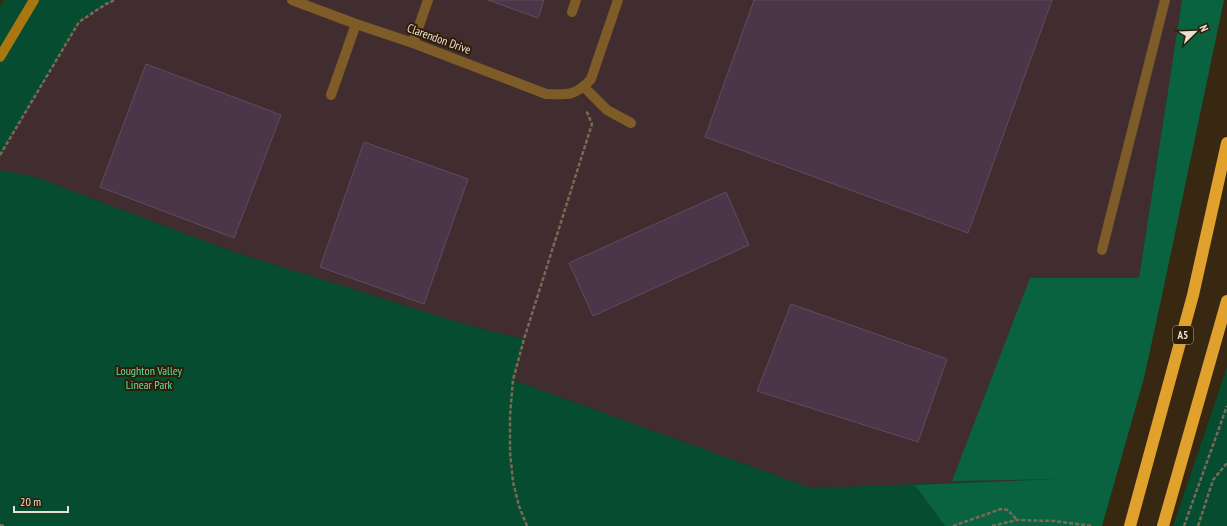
<svg xmlns="http://www.w3.org/2000/svg" width="1227" height="526" font-family="'PT Sans Narrow',sans-serif">
<style>
.industrial{fill:#412d2f}
.green{fill:#054c30}
.forest{fill:#096240}
.building{fill:#4b3549;stroke:#614b5f}
.lines{fill:none;stroke-linecap:round;stroke-linejoin:round}
.path{stroke:#796a57;stroke-width:2.5;stroke-dasharray:4 2;stroke-linecap:butt}
.lane{stroke:#7d5c28;stroke-width:10}
.street{stroke:#7d5c28;stroke-width:10}
.secondary{stroke:#aa760f;stroke-width:10}
.highway{stroke:#e1a12d;stroke-width:12}
.labels{text-anchor:middle;stroke-width:4;stroke-linejoin:round;paint-order:stroke}
.shield{fill:#2f1e07;stroke:#b3a595;stroke-width:1}
.shield-label{font-size:11px;font-weight:bold;fill:#ebdfd2}
.street-label{font-size:12px;fill:#ebdfd2;stroke:#2f1e07}
.park-label{font-size:12px;fill:#59e2a2;stroke:#2f1e07}
</style>
<rect width="100%" height="100%" fill="#392811"/>
<path class="industrial" d="M115,0H1182L1139,278L1116,477L811,488L513,380L524,339L470,326L234,252L35,177L0,170V155L79,22L106,4Z"/>
<path class="green" d="M4,0H115L106,4L79,22L0,155V7Z
M0,170L35,177L234,252L470,326L524,339L513,380L811,488L1116,477L1102,526H0Z
M1227,367V526H1173Z"/>
<path class="forest" d="M1182,0H1224L1164,286L1144,378L1102,526H945L915,485L1059,479L952,481L1030,278H1139Z"/>
<path class="building" d="M488,0H544L538,18Z
M754,0H1052L968,233L705,137Z
M146,64L281,115L234,238L100,187Z
M364,142L468,179L424,304L320,267Z
M726,192L749,245L593,316L569,263Z
M791,304L947,359L918,442L757,391Z"/>
<g class="lines">
<path class="path" d="M0,155L79,22L106,4L115,0
M0,525L4,526
M527,526L519,506L513,482L510,452V416L513,380L524,339L592,124L586,110
M953,526L1001,509L1008,510L1017,520
M992,526L1017,520L1054,521L1093,526
M1184,526L1227,406
M1198,526L1213,480L1227,463"/>
<path class="lane" d="M572,12L576,0
M413,43L428,0
M584,87L607,110L631,123
M331,95L356,24
M1102,250L1165,0"/>
<path class="street" d="M292,0L356,24L413,43L546,94C567,95 576,96 591,79L618,0"/>
<path class="secondary" d="M0,57L34,0"/>
<path class="highway" d="M1130,526L1193,295L1227,143
M1163,526L1227,301"/>
</g>
<g class="labels">
<rect class="shield" x="1173" y="326" width="20" height="18" rx="3"/>
<g class="shield-label">
<text x="1183" y="339">A5</text>
</g>
<g class="street-label">
<text transform="translate(439 39) rotate(20)" y="4">Clarendon Drive</text>
</g>
<g class="park-label">
<text x="149" y="375">Loughton Valley<tspan x="149" dy="14">Linear Park</tspan></text>
</g>
</g>
<g transform="translate(1195 32) rotate(67)" stroke="#2f1e07" stroke-width="3" paint-order="stroke">
<path d="M0-3L7 15L0 10L-7 15Z" fill="#ebdfd2"/>
<text y="-6" font-size="11" font-weight="bold" text-anchor="middle" fill="#ebdfd2">N</text>
</g>
<path d="M14 506v6h54v-6" fill="none" stroke="#ebdfd2" stroke-width="2"/>
<text x="20" y="506" font-size="12" fill="#ebdfd2" stroke="#2f1e07" stroke-width="3" paint-order="stroke">20 m</text>
</svg>
